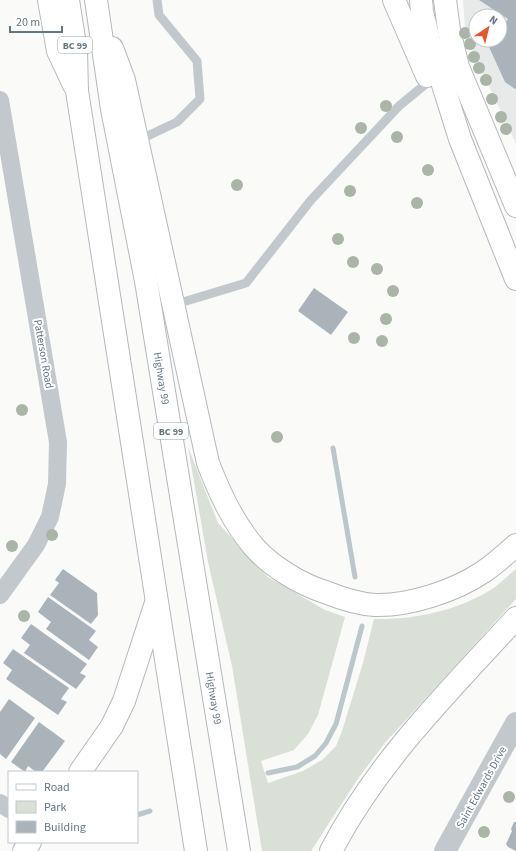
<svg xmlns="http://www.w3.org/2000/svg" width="516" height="851" font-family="'Source Sans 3',sans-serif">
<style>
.built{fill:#e8e9e9;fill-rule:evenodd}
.green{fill:#dadfd7}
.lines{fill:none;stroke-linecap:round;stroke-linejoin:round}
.stream{stroke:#bbc7cb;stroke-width:5}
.building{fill:#aab3b9}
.secondary-casing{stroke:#b3babf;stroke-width:24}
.motorway-casing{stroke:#b4b9bd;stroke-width:24}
.service{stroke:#c3c8cc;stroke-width:9}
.minor{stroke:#c3c8cc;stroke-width:18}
.tertiary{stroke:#c3c8cc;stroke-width:22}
.secondary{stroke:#fff;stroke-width:22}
.motorway{stroke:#fff;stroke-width:22}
.tree{fill:#aab4a7}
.labels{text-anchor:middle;stroke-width:4;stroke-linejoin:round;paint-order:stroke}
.shield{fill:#fff;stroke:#939fa8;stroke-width:1}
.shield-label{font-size:10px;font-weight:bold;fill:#657683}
.street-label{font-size:11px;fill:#657683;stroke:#fff}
</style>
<rect width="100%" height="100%" fill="#fafaf8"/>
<path class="built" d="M463,0H516V144L473,52L465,28ZM476,16H500V40H476Z"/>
<path class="green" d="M188,447L218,523L268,577L325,610L345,617L318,715L308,734L294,750L261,761L268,783L303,771L322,760L336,746L342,731L363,663L374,619C415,620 461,610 495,587C502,581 509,575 516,569V599L384,744L357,780L311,851H262L232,666L208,562Z"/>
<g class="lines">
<path class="stream" d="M333,448L355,577
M268,773L297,767L315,756L326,743L336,724L362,626
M137,815L150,811"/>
</g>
<path class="building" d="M479,0H516V88L515,89L505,82L489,47L494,40H500V31L508,19Z
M314,288L348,312L331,335L298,311Z
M63,569L97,593L98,615L91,624L50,595L59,583L55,580Z
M48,597L96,631L89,640L98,647L89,660L46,629L51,622L38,612Z
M31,624L87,664L80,673L86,676L76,689L24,653L30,645L21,638Z
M13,649L69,688L61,699L67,702L58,715L6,679L12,670L3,663Z
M9,699L35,718L6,759L0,754V712Z
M39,722L65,741L42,772H36L28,766L25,772L11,762Z
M514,822H516V851L508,847L506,844L512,831L511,829Z"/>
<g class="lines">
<g class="secondary-casing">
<path id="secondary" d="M24,851L30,842"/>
</g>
<g class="motorway-casing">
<g id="motorway">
<path d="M49,0L58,51L74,85"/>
<path d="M68,0L76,51L77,91L196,851"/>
<path id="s1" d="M96,0L112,109L146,281L239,851"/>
<path d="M394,0L427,76"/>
<path d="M421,0L422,12L429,40L460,139L516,279"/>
<path d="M445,0L449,30L458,67L516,206"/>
<path d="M112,48L124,80L208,463C220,494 233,522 254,547C272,567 300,584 325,592C340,598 359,604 375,605C409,606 455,591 483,572C495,564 506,554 516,545"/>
<path d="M80,772L112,726L124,701L155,606"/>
<path d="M331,851C377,762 449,691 516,618"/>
</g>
</g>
<path class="service" d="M137,141L177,122L200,99L197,61L159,15L157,0
M173,305L246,283L311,200L399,106L433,78"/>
<path class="minor" d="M0,100L58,442L57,484L50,517L36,545L0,595
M0,803L9,809"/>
<path class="tertiary" d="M445,851L516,723"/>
<use href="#secondary" class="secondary"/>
<use href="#motorway" class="motorway"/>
</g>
<g class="tree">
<circle cx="465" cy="33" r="6"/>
<circle cx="470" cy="44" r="6"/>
<circle cx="474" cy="57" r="6"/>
<circle cx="479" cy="68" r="6"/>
<circle cx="486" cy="80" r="6"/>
<circle cx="492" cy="99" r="6"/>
<circle cx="386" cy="106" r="6"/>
<circle cx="501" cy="117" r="6"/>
<circle cx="361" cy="128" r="6"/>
<circle cx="506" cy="129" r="6"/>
<circle cx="397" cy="137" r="6"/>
<circle cx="428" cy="170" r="6"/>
<circle cx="237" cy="185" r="6"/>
<circle cx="350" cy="191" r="6"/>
<circle cx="417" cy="203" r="6"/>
<circle cx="338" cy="239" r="6"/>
<circle cx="353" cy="262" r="6"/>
<circle cx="377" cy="269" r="6"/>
<circle cx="393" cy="291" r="6"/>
<circle cx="386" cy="319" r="6"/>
<circle cx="354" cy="338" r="6"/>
<circle cx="382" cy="341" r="6"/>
<circle cx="22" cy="410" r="6"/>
<circle cx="277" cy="437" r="6"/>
<circle cx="52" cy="535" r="6"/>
<circle cx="12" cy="546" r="6"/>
<circle cx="24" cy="616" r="6"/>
<circle cx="509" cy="797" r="6"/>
<circle cx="484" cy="832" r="6"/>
</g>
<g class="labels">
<g class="shield">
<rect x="58" y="37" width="34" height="16" rx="3"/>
<rect x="154" y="423" width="34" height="16" rx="3"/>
</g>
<g class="shield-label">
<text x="75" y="49">BC 99</text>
<text x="171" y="435">BC 99</text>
</g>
<g class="street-label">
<text transform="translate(44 354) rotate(80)" y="4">Patterson Road</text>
<text dy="4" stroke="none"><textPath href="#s1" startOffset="384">Highway 99</textPath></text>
<text dy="4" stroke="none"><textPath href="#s1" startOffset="708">Highway 99</textPath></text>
<text transform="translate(481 787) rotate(-61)" y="4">Saint Edwards Drive</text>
</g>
</g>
<rect x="8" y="771" width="130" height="72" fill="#ffffff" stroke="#c1c8cd"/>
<rect x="16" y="784" width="20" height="6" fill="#ffffff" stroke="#c1c8cd"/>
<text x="44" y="791" font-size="12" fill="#657683">Road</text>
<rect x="16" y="801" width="20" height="12" fill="#dadfd7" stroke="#c1c8cd"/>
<text x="44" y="811" font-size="12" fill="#657683">Park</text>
<rect x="16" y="821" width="20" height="12" fill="#aab3b9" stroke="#c1c8cd"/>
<text x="44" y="831" font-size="12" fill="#657683">Building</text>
<g transform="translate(488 28) rotate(35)"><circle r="19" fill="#ffffff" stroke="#c1c8cd"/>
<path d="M0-3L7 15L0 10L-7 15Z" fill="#e4572e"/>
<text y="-6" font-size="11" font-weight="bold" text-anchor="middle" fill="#657683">N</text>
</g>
<path d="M10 26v6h52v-6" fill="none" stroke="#657683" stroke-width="2"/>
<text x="16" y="26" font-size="12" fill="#657683" stroke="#ffffff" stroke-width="3" paint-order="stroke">20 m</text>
</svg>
